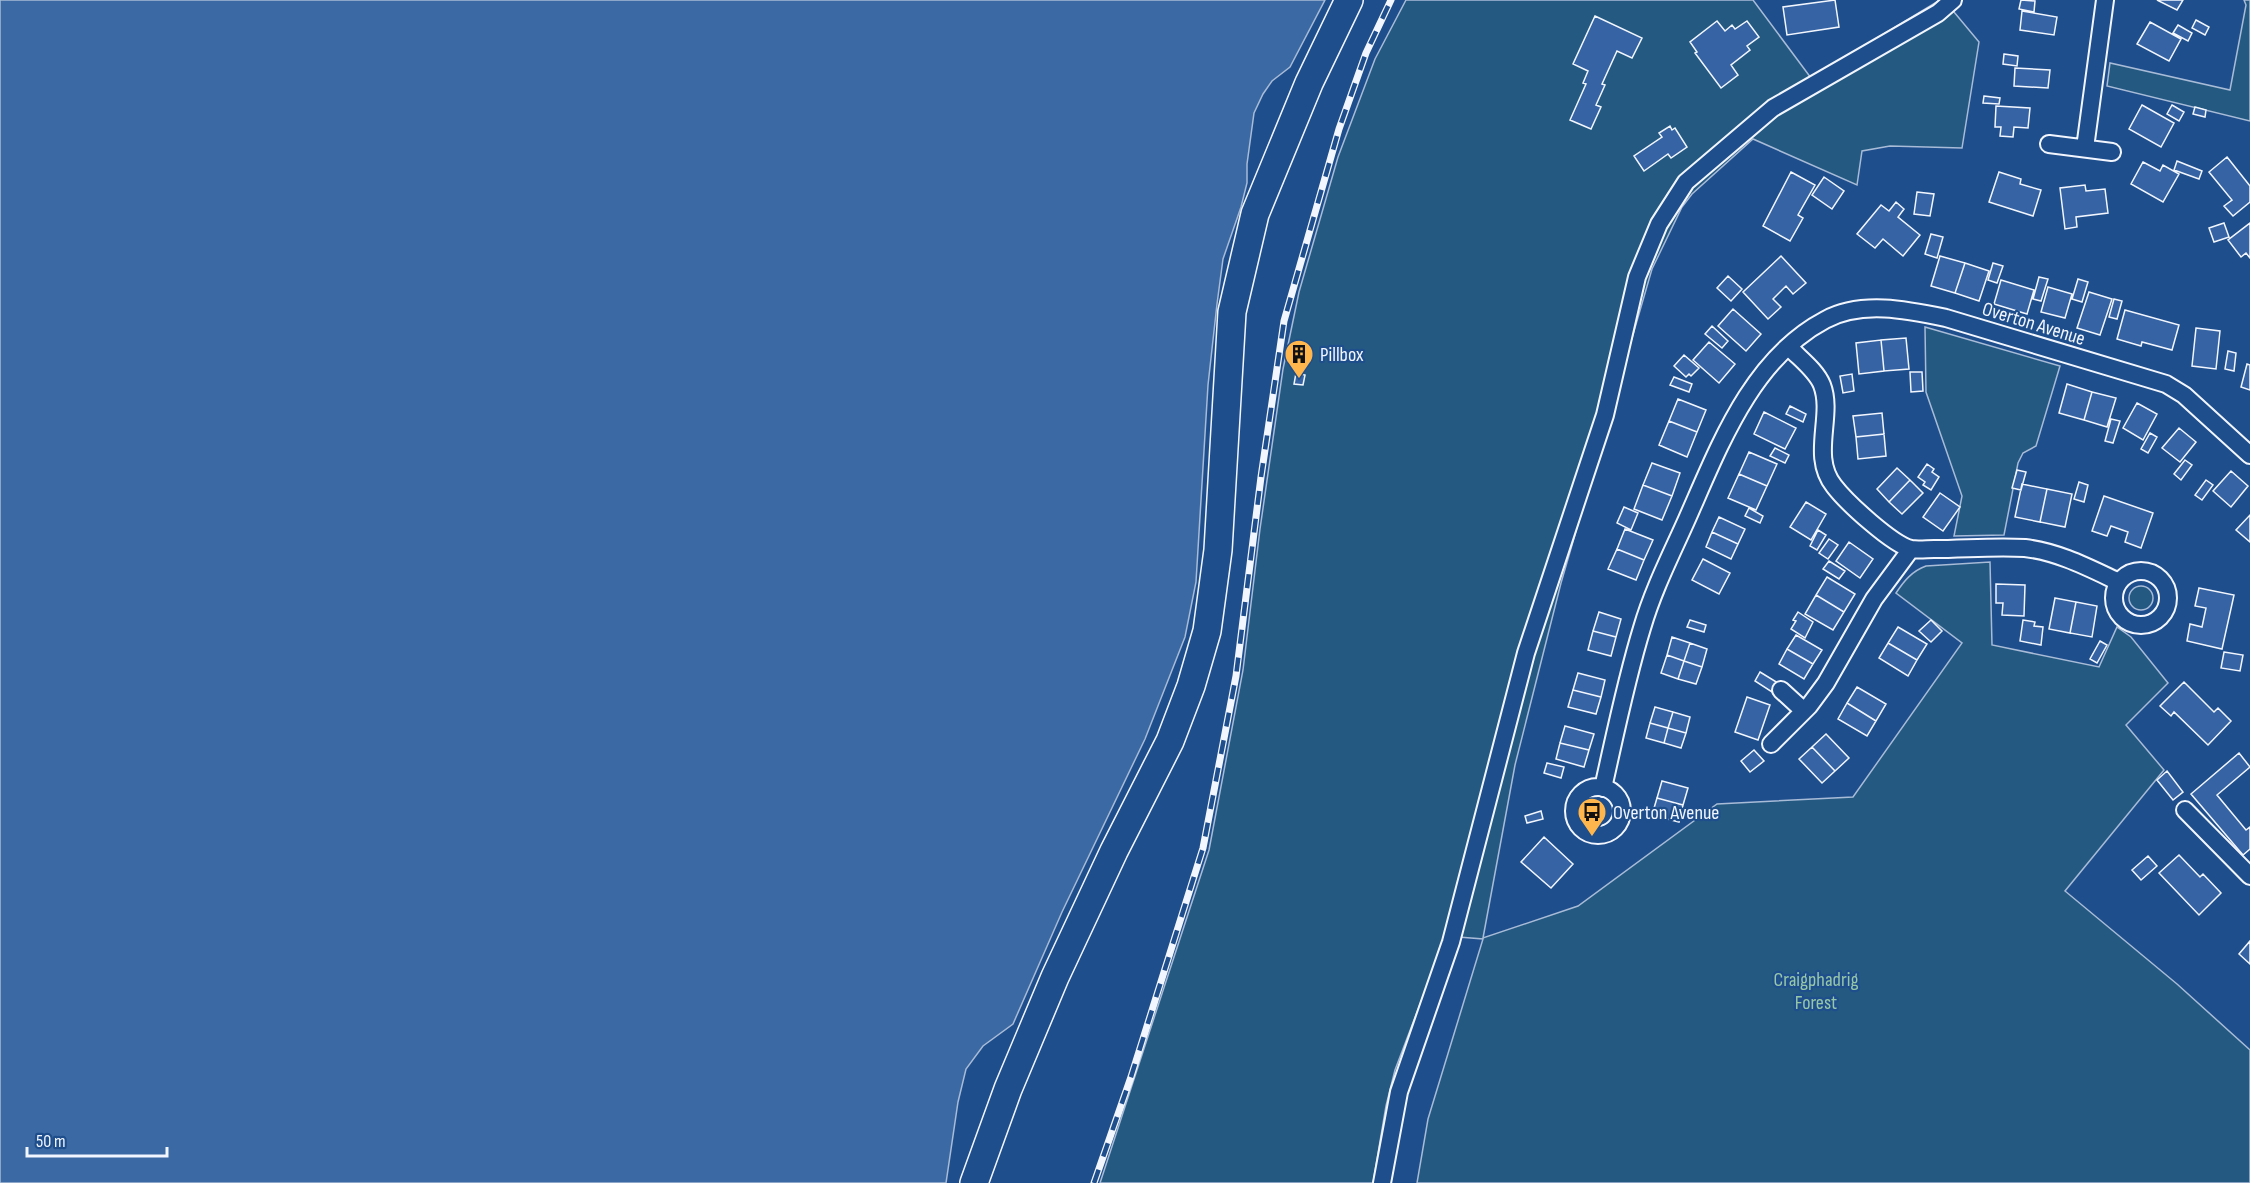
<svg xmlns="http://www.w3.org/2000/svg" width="2250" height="1183" font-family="'Sofia Sans Condensed',sans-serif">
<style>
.green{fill:#245a82;stroke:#a8bbd7;stroke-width:1.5}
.water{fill:#3b69a3;stroke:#a8bbd7;stroke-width:1.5}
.building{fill:#3563a3;stroke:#f2f6ff;stroke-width:1.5}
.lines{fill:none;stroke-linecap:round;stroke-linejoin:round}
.street-casing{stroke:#f2f6ff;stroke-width:20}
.primary-casing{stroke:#f2f6ff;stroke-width:30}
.street{stroke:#1f4e8c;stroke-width:16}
.primary{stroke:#1f4e8c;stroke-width:27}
.rail-casing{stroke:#f2f6ff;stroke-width:7}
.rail{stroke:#1f4e8c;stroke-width:4.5;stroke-dasharray:14;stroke-linecap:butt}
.labels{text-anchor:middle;stroke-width:4.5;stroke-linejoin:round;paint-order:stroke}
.street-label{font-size:20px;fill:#f2f6ff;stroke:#1f4e8c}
.poi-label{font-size:20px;fill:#f2f6ff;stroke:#1f4e8c;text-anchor:start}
.park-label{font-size:20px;fill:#97c8a6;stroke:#1f4e8c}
</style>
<rect width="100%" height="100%" fill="#1f4e8c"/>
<path class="green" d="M1406,0H1753L1811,78L1940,0H1944L1979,42L1962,148L1890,146L1862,151L1857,185L1753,139L1692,194L1682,207L1652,269L1561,583L1515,765L1483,938L1578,906L1717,804L1853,797L1962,643L1896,593C1904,581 1912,571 1926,566L1990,562L1992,645L2099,667L2117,627L2131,637L2168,683L2126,725L2164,770L2065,891L2177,984L2250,1050V1183H1417L1428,1119L1483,939L1446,936L1395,1070L1386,1106L1373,1183H1100L1209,850L1243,670L1260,529L1283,369L1299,292L1338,157L1375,59Z
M2244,0H2250V121L2107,86L2110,63L2230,90L2246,5Z
M1925,327L2060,366L2036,446L2023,453L2018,463L2004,535L1954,536L1962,496L1926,392Z
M2129 598a12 12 0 1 1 24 0a12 12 0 1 1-24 0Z"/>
<path class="water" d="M0,0H1325L1290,67L1272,81L1263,94L1254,113L1247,164V183L1241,207L1223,259L1217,304L1208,385L1196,582L1185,637L1145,739L1062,912L1013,1024L983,1046L966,1069L958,1102L946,1183H0Z"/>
<path class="building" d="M1835,0L1839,27L1787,35L1783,7Z
M2021,0L2035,1L2034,12L2019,9Z
M2157,0H2183L2177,10Z
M2022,11L2057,17L2054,35L2020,30Z
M1595,16L1642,38L1632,58L1617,51L1602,84L1605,85L1596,105L1601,107L1591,129L1570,120L1586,84L1583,83L1588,71L1573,64Z
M2196,20L2209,27L2205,35L2192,28Z
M1717,21L1725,31L1732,25L1735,29L1747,21L1759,37L1747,46L1750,50L1731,65L1738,75L1721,88L1695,53L1697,52L1690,42Z
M2150,22L2181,39L2169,61L2137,44Z
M2178,25L2192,33L2188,41L2173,33Z
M2004,54L2018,56L2017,66L2003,64Z
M2015,68L2050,70L2048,88L2014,86Z
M1984,96L2000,98L1999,104L1983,103Z
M2142,105L2174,123L2161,147L2129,129Z
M2172,105L2184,112L2179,121L2167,114Z
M1996,106L2030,108L2028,128L2014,127L2013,137L2000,136L2001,127H1995Z
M2195,107L2206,110L2205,117L2193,114Z
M1670,126L1672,130L1675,128L1687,147L1671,158L1668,154L1644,171L1634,156L1662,137L1659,133Z
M2227,157L2250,186V202L2233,216L2224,206L2232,200L2209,172Z
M2177,161L2202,171L2199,179L2174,170Z
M2143,162L2160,171L2163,165L2179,174L2163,202L2131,184Z
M1791,172L1815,185L1798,215L1803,218L1790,241L1763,226Z
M1999,172L2021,179L2020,184L2041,190L2033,216L1989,202Z
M1824,177L1844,191L1832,209L1812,195Z
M2085,185L2086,191L2105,189L2108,213L2076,217L2077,227L2065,229L2060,188Z
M1917,192L1934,194L1930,216L1914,214Z
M1896,202L1904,209L1898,217L1920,235L1903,256L1883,239L1875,248L1857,234L1881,205L1889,211Z
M2224,223L2229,237L2214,242L2209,228Z
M2250,223V258L2246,253L2241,257L2228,240Z
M1931,234L1943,237L1937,258L1925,254Z
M1781,256L1806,283L1793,294L1786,286L1773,299L1781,307L1768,319L1743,292Z
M1940,256L1965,263L1955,293L1931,286Z
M1965,263L1989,271L1979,301L1955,293Z
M1993,263L2003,266L1997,283L1988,280Z
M1728,276L1742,289L1731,301L1717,288Z
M2039,277L2048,279L2041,301L2033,299Z
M2078,279L2088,282L2082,302L2072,299Z
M2001,280L2034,290L2027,314L1994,304Z
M2048,287L2072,294L2065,318L2041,312Z
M2089,292L2112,299L2100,335L2077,328Z
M2114,299L2122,301L2117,319L2109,317Z
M1733,309L1761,334L1746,351L1718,326Z
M2125,310L2179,325L2172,350L2142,342L2141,346L2117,339Z
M1712,326L1728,341L1722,348L1705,334Z
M2196,328L2220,331L2216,369L2192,366Z
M1906,338L1909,369L1884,371L1881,340Z
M1881,340L1884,371L1859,374L1856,343Z
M1709,342L1735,364L1719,383L1693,360Z
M2228,351L2236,353L2234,371L2225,369Z
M1684,355L1699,368L1691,376L1689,374L1686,377L1674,366Z
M2247,364L2250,365V390L2241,387Z
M1910,372H1922L1923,391L1911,392Z
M1296,373L1305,375L1303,385L1294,384Z
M1852,374L1854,391L1843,393L1840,376Z
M1674,377L1692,384L1689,392L1670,385Z
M2067,384L2092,392L2084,420L2059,413Z
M2092,392L2116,398L2107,427L2084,420Z
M1678,399L1706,410L1697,432L1669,421Z
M2137,403L2157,414L2143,440L2123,428Z
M1790,406L1806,414L1803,422L1786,414Z
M1764,412L1796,428L1785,449L1754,434Z
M1882,413L1884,434L1856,437L1853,416Z
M2111,419L2120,421L2113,443L2105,441Z
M1669,421L1697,432L1687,457L1659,445Z
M2179,428L2196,442L2180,462L2162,448Z
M2150,433L2157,437L2148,453L2141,449Z
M1884,434L1886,456L1858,459L1856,437Z
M1775,448L1789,455L1785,463L1770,456Z
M1749,452L1777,464L1767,486L1739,474Z
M2185,460L2192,465L2181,480L2174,474Z
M1652,463L1680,473L1672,496L1643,485Z
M1927,464L1934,469L1932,472L1939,477L1931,490L1923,485L1925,482L1918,477Z
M1897,468L1910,480L1889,502L1877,489Z
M2017,470L2026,472L2021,490L2012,488Z
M2231,471L2248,486L2231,507L2213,491Z
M1739,474L1767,486L1756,510L1728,498Z
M1910,480L1923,493L1902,514L1889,502Z
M2206,480L2213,485L2202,500L2195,495Z
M2079,482L2088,485L2084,502L2074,499Z
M2022,484L2047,489L2040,522L2015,517Z
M1643,485L1672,496L1662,520L1634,509Z
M2047,489L2072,494L2065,527L2040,522Z
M1940,493L1960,507L1943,531L1923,517Z
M2104,496L2153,513L2141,548L2125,542L2128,532L2111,526L2107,536L2092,531Z
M1806,502L1826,514L1811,540L1790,527Z
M1624,507L1638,513L1631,530L1617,523Z
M1749,508L1763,516L1760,523L1745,516Z
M2250,515V542L2236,530Z
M1719,517L1745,529L1738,544L1712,532Z
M1625,529L1653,540L1644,560L1617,549Z
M1818,530L1826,535L1817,550L1810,546Z
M1712,532L1738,544L1731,559L1706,547Z
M1829,539L1838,545L1828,559L1819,553Z
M1849,542L1873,559L1860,578L1836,561Z
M1617,549L1644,560L1636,580L1608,569Z
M1703,559L1730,573L1719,594L1692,580Z
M1829,561L1845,571L1839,579L1823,569Z
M1827,577L1855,594L1844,612L1816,595Z
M1996,584L2025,585L2024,616L2002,615L2003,603H1996Z
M2199,588L2234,595L2222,649L2187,641L2190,624L2202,627L2206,608L2195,606Z
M1816,595L1844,612L1833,630L1805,614Z
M2055,598L2076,602L2070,633L2049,629Z
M2076,602L2097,606L2092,637L2070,633Z
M1599,612L1621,619L1616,637L1593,631Z
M1798,612L1813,622L1805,638L1791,629L1796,621L1793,620Z
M1690,620L1706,625L1704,632L1687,627Z
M1931,620L1942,631L1931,642L1919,631Z
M2023,620L2035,622L2034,626L2043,627L2041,645L2020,641Z
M1898,627L1927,644L1917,660L1888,643Z
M1593,631L1616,637L1611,656L1588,650Z
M1796,635L1822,650L1813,664L1787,649Z
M1672,637L1690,643L1684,661L1667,655Z
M2100,641L2107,645L2097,663L2090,659Z
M1690,643L1707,649L1702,667L1684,661Z
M1888,643L1917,660L1908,676L1879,658Z
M1787,649L1813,664L1804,679L1779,664Z
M2224,652L2243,655L2240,671L2221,668Z
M1667,655L1684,661L1678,679L1661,673Z
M1684,661L1702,667L1696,684L1678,679Z
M1760,672L1778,683L1772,692L1755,681Z
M1578,673L1605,680L1601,697L1573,690Z
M2184,682L2214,712L2218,708L2231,721L2208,745L2174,712L2171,716L2160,706Z
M1857,687L1886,704L1876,721L1847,703Z
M1573,690L1601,697L1596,714L1568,707Z
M1747,697L1770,705L1758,740L1735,732Z
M1847,703L1876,721L1867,736L1838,719Z
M1655,707L1673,712L1668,728L1650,723Z
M1673,712L1690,717L1686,733L1668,728Z
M1650,723L1668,728L1664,743L1646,738Z
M1565,726L1594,734L1589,750L1560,743Z
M1668,728L1686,733L1681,748L1664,743Z
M1826,734L1849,758L1835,771L1812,747Z
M1560,743L1589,750L1584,767L1556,759Z
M1812,747L1835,771L1822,783L1799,759Z
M1754,750L1764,761L1750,772L1741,761Z
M2239,753L2250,767L2217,795L2246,830L2250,827V849L2243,855L2191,794Z
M1547,763L1564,767L1561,778L1544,773Z
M2167,771L2183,792L2173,800L2157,780Z
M1662,781L1688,788L1683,805L1657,798Z
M1657,798L1683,805L1679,822L1652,815Z
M1541,811L1543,819L1527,823L1525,816Z
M1544,837L1573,864L1551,888L1521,862Z
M2179,855L2200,877L2203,874L2221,893L2199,915L2159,873Z
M2148,856L2157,866L2141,880L2132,870Z
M2250,941V964L2239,954Z"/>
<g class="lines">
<g class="street-casing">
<path id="street" d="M2049,144L2112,152
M2085,148L2105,0
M1789,347C1799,358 1816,370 1822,385C1834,416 1810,456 1834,486C1847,503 1892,544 1911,549C1918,550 1927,549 1934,549C1964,549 1995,546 2025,548C2059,552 2089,568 2119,582
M2114 598a27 27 0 1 1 54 0a27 27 0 1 1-54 0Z
M1781,690L1804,711
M1771,744L1809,706L1826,683L1874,599L1911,549
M1574 811a24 24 0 1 1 48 0a24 24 0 1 1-48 0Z
M1603,788C1615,735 1626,680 1642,628C1653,590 1671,555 1687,519C1719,447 1751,359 1825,320C1861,300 1908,310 1946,318L2166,384L2184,395L2250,455
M2185,810L2250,876
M1382,1183L1399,1092L1451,942L1526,653L1605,415L1637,277L1659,224L1686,182L1773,108L1938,13L1953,0"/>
</g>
<g class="primary-casing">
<path id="primary" d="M974,1183L1008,1089L1055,977L1114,851L1170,741L1191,686L1207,631L1218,550L1232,312L1255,214L1309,83L1349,0"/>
</g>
<use href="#street" class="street"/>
<use href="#primary" class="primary"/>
<g class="rail-casing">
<path id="rail" d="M1094,1183L1131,1077L1203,848L1236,676L1261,477L1284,321L1339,129L1366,53L1391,0"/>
</g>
<use href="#rail" class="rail"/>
</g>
<defs>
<g id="building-pin" transform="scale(1.5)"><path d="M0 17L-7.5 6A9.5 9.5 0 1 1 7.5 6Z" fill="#ffb74d" stroke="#1f4e8c"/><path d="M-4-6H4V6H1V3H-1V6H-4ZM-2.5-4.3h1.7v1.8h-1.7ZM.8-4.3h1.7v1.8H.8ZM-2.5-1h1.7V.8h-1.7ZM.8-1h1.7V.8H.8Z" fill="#111"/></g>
<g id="bus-pin" transform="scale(1.5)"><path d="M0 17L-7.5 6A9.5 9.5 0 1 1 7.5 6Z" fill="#ffb74d" stroke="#1f4e8c"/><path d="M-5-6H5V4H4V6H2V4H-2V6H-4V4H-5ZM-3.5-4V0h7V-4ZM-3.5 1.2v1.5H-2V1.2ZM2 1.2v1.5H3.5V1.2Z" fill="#111"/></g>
</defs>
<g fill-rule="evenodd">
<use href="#building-pin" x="1299" y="354"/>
<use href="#bus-pin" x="1592" y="812"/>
</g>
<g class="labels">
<g class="street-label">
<text transform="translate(2034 323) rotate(17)" y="7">Overton Avenue</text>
</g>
<g class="poi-label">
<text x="1320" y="361">Pillbox</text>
<text x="1613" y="819">Overton Avenue</text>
</g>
<g class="park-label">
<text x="1816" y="986">Craigphadrig<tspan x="1816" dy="23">Forest</tspan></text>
</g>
</g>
<path d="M27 1147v9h140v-9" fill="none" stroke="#f2f6ff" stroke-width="3"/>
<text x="36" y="1147" font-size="18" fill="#f2f6ff" stroke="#1f4e8c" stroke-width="4.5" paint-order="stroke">50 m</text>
</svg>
